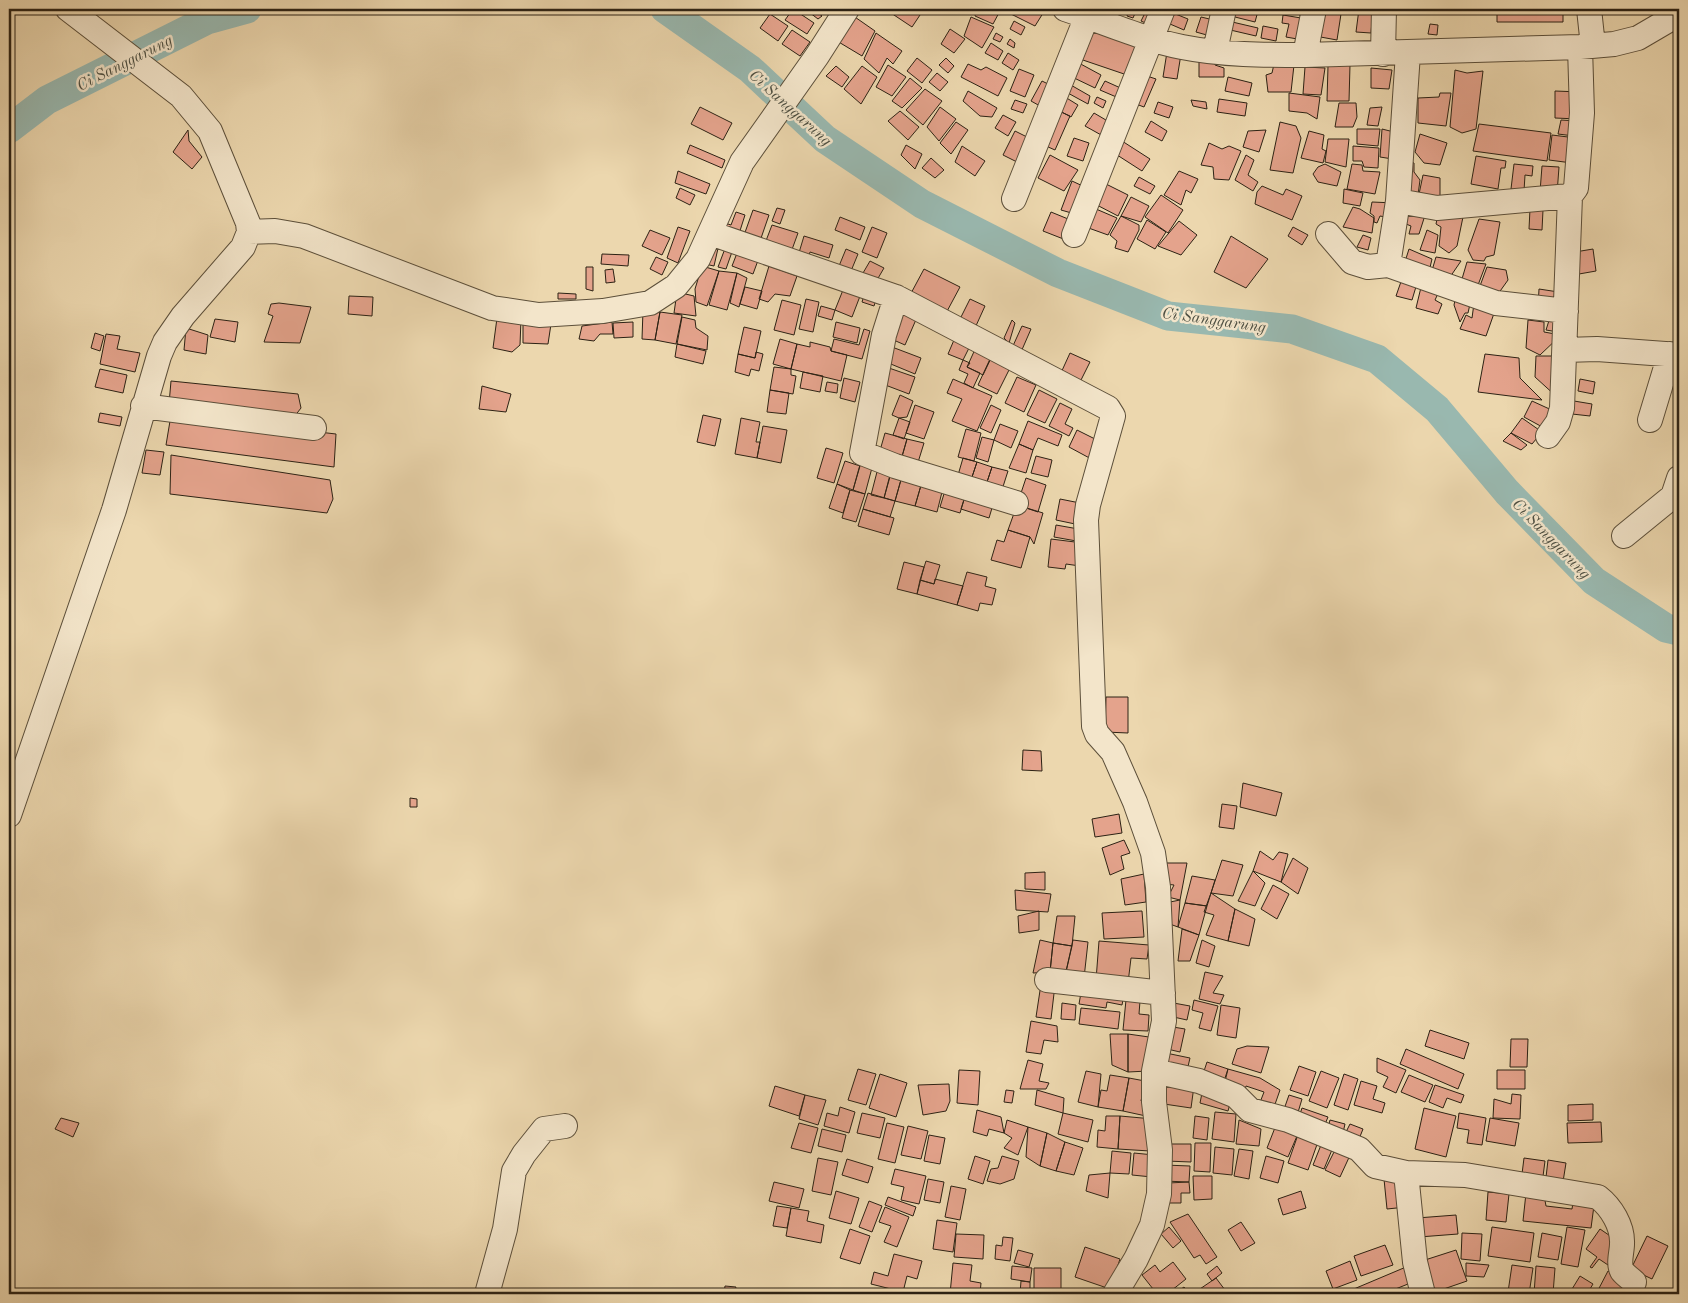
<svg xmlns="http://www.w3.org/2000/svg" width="1688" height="1303" font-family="'Old Standard TT',serif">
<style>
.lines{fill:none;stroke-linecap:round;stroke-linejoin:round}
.river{stroke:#99b8af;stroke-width:29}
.building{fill:#e4a38c;stroke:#2c2214}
.minor-casing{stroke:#5c4f3a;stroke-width:26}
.minor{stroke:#f3e5ca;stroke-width:24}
.labels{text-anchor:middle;stroke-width:5;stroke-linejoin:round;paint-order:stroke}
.water-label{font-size:16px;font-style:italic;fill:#4d4f42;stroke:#f3e5ca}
</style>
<rect width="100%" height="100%" fill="#ecd7ae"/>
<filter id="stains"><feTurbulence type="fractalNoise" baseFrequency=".004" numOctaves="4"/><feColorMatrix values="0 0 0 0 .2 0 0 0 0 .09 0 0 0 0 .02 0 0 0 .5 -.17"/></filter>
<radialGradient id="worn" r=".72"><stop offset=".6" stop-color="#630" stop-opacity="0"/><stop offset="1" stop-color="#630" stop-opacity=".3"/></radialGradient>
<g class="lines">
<path class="river" d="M665,9L750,69L825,139L922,204L1058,273L1168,316L1292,329L1377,359L1437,409L1507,492L1594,581L1666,628L1679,631
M9,129L47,100L207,20L247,9"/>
</g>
<path class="building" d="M793,9L814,23L807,34L785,20Z
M805,9H813L822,16L818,19Z
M893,9H924L912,27L891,13Z
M976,9H1001L993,24L975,16Z
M1008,9H1043L1045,10L1035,26L1007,12Z
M1107,9H1123L1120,15Z
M1129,9H1137L1133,18L1127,16Z
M1147,9H1157L1150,25L1141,21Z
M1177,9H1192L1190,14Z
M1229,9L1258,11L1255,22L1227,15Z
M1282,9H1305L1303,16Z
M1343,9H1354V12L1343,10Z
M1359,9H1373L1371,33L1356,32Z
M1319,10L1341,14L1337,40L1315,36Z
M1168,11L1188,19L1184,30L1163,21Z
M1497,13H1563V22H1497Z
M770,14L788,26L778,41L760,28Z
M852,15L875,31L862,56L837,41Z
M1283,15L1307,19L1303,40L1286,37L1289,24L1282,23Z
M971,17L994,27L982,48L964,36Z
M1201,17L1218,21L1214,37L1196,32Z
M1014,21L1025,27L1021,35L1010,29Z
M1228,21L1258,28L1256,36L1226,29Z
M1430,24L1438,25L1437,35L1428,34Z
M1263,26L1278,29L1276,41L1261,38Z
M950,29L965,39L954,53L941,44Z
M1087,29L1140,47L1130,76L1077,58Z
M792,30L810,42L800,56L782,44Z
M876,33L902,51L893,64L887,58L879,73L864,59Z
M996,33L1003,37L1000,42L993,39Z
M1010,39L1015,43L1014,48L1007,44Z
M991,43L1003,51L998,60L985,53Z
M1167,52L1181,54L1177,79L1163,77Z
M1008,53L1019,60L1013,70L1002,63Z
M1199,57H1215V65L1224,68V77H1199Z
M917,58L932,70L922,83L907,71Z
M946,58L954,66L948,73L939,65Z
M1077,62L1101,75L1095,88L1070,76Z
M968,64L981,70L986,67L1007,78L998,96L961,77Z
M1274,64L1294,65L1291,92H1268L1266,75L1272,73Z
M888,65L906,77L892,96L876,87Z
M1350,65L1349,101H1327L1328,66Z
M836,66L849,77L842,87L826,76Z
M862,66L877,77L861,104L844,89Z
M1305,67L1325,68L1321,95L1303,94Z
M1371,68L1392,70L1389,89L1371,88Z
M1019,69L1034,75L1025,97L1010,91Z
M1455,70L1467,73L1483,71L1476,129L1462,133L1450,127Z
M937,73L948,82L940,91L929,82Z
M1147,76L1156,79L1144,107L1136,104Z
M1228,77L1252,83L1249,96L1225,91Z
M910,78L922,88L902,108L892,101Z
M1042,81L1052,86L1040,106L1031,101Z
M1105,81L1125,90L1121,99L1100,90Z
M1069,84L1090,96L1088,104L1066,92Z
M925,89L942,101L923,125L906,110Z
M968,91L997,108L992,117L980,116L963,101Z
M1555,91L1581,92L1578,119L1555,118Z
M1289,93L1320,97L1317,119L1307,113L1289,111Z
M1440,93H1451L1446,126L1418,123V98L1439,97Z
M1065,97L1078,105L1071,117L1058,110Z
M1097,97L1106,101L1103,108L1094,103Z
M1219,99L1247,103L1245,116L1217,112Z
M1015,100L1027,104L1023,113L1011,109Z
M1191,100L1206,102L1207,109L1193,106Z
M1158,102L1173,107L1169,118L1154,113Z
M1339,103H1356L1357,117L1353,127H1335Z
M700,107L732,123L723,140L691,124Z
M940,107L956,119L939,141L927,127Z
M1382,107L1378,126L1367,125L1370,108Z
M900,111L919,127L908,140L888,121Z
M1061,112L1070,116L1055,150L1046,146Z
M1094,113L1111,123L1103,136L1085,126Z
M1003,115L1016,122L1008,136L995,128Z
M1561,120L1578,121L1574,136L1558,134Z
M1151,121L1167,131L1162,141L1145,132Z
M956,122L968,130L951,154L940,143Z
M1280,122L1296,126L1301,138L1293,173L1270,170Z
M1479,124L1551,133L1547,161L1473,151Z
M1357,129H1380L1378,146L1357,144Z
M1382,129L1398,133L1399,160L1380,157Z
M188,130L189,141L202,157L192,169L173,152Z
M1266,130L1259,152L1243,147L1248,131Z
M1015,131L1033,140L1021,164L1003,155Z
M1309,131L1324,135L1322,149L1326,151L1323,163L1301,158Z
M1420,134L1447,143L1440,165L1424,163L1415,152Z
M1552,135L1576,138L1572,163L1549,160Z
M1074,138L1089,143L1083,161L1067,156Z
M1328,139H1349L1346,167L1325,162Z
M1122,141L1150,159L1142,171L1114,153Z
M1209,143L1222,149L1229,146L1241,151L1229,180L1214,179L1213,167L1201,165Z
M690,145L725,160L722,168L687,153Z
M906,145L922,154L915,169L901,155Z
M962,146L985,161L975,176L955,162Z
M1353,146L1379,148L1378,168L1364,167L1362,161H1353Z
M1050,155L1078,170L1064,191L1038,178Z
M1246,155L1254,160L1248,175L1258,182L1253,191L1235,180Z
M1476,156L1506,161L1505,168H1501L1498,189L1471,184Z
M931,158L944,170L935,178L922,168Z
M1404,160L1414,163V172L1420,180L1418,195L1400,198Z
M1325,164L1341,172L1337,186L1318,182L1313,174L1318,167Z
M1352,164L1362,165L1363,171L1380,172L1375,194L1347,189Z
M1514,164L1533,166L1532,176L1525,175L1524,191L1511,189Z
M1542,166L1559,167L1557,194L1540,192Z
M678,171L710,184L706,194L675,183Z
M1179,171L1198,179L1191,193L1186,190L1181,205L1164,195Z
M1423,175L1440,178V195L1435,201L1418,199Z
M1139,177L1155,186L1150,194L1134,186Z
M1072,181L1087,188L1082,216L1061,210Z
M1102,182L1128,195L1118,216L1093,203Z
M1262,186L1283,195L1286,189L1302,196L1292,220L1255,204L1257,192Z
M680,188L695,195L690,205L676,198Z
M1344,189L1363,193L1360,206L1343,203Z
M1161,195L1183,210L1168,233L1145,217Z
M1131,197L1149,206L1141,222L1121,216Z
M1372,202L1395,203L1391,218L1380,216L1377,223L1374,222V216L1370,213Z
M1405,204L1427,209L1419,234H1409L1411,226L1401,222Z
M1089,206L1117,218L1108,235L1083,226Z
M1353,207L1360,209L1374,218L1372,233L1343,227Z
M777,208L785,210L780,224L772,221Z
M1530,209L1543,210L1542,230L1529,229Z
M753,210L769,215L759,244L743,238Z
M1439,210L1463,217L1457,246L1449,253L1439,246L1441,227L1436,224Z
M736,212L745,215L738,237L719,221L731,225Z
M1051,212L1073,221L1066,240L1043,231Z
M1121,216L1139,225V230L1128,252L1115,248L1117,241L1110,235Z
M840,217L865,227L860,240L835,230Z
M1479,219L1500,222L1494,255L1486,257L1484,261L1473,260L1468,250Z
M1147,220L1166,232L1155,249L1137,239Z
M1179,221L1197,235L1181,255L1158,246Z
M772,225L798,233L790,255L764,246Z
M678,227L690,231L678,263L667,258Z
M872,227L887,233L877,258L862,252Z
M1293,227L1308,235L1302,245L1288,236Z
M650,230L670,238L662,255L642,246Z
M1427,230L1438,235L1435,253L1420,250Z
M1363,235L1371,238L1368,250L1357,247Z
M804,236L833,245L829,258L810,252L808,259L798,256Z
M1231,236L1268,259L1246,288L1214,272Z
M712,241L719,244L714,266L705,264Z
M726,246L733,249L726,269L718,267Z
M739,248L760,255L753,274L732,266Z
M846,249L858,254L851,271L839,266Z
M1409,249L1432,259L1428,276L1403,268Z
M1593,249L1596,271L1579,274L1575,252Z
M602,254L629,255L628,266L601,264Z
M656,257L668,262L662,275L650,269Z
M1436,257L1461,261L1448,280L1430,277Z
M870,261L884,268L877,280L863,273Z
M1467,262L1486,264L1475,293L1459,289Z
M702,266L719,271L707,306L696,302L695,289Z
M769,266L797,276L790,296L775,294L768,302L759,299Z
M586,267H593V291L586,289Z
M1487,267L1506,270L1508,280L1493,301L1477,294Z
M613,269L615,282L606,283L605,270Z
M924,269L960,287L945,315L909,297Z
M719,271L737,273L727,310L709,305Z
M737,273L747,278L739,307L730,303Z
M1404,273L1418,280L1412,300L1396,296Z
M1423,279L1442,285L1435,300L1442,304L1438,314L1416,308Z
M845,285L862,291L852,317L835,310Z
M745,287L762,291L757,309L740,304Z
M866,289L878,293L874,306L862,302Z
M1539,289L1565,293L1538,308Z
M1457,291L1472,295L1468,313H1465L1460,322L1454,305Z
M677,292L694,296L696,316L674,313Z
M558,293L576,294V299H558Z
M349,296L373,297L372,316L348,314Z
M1475,296L1497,305L1486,336L1460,329L1466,315L1472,318Z
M806,299L819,302L813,332L799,329Z
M970,299L985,306L975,328L959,321Z
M782,300L801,305L794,335L774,330Z
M279,303L311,307L300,343L264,342L273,316L268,314L271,304Z
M821,306L835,310L832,320L818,316Z
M902,308L918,315L905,345L889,338Z
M643,310L660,312L655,340L642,339Z
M1552,311L1564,333L1546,330Z
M660,312L682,315L676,344L655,340Z
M682,317L695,320L696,328L708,336L707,350L677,344Z
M497,318L521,319L520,345L512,352L493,348Z
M215,319L238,322L235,342L210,337Z
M1012,320L1015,323L1009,343L1004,338Z
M1528,320L1544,322V332L1561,335L1540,355L1526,348Z
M523,322L551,324L548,344L523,343Z
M612,322L613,334H600L594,341L579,339L582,326Z
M633,322V337L614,338L613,323Z
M836,322L860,328L857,343L833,337Z
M1022,326L1031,329L1021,352L1012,348Z
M744,327L761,331L755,358L738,354Z
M186,328L208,335L206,354L184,350Z
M864,329L870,331L862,359L831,351L834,339L859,345Z
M95,333L104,336L100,351L91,348Z
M957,333L973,340L963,360L948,354Z
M106,334L120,336L117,349L140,353L135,372L100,364Z
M780,339L797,344L791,369L773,364Z
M810,342L830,347L831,351L847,355L841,381L791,369L797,344L810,347Z
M677,344L706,351L703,364L675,357Z
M977,345L994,352L983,375L967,367Z
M892,347L921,358L915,374L886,362Z
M756,352L763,354L759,371L751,369L749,376L735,372L738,354L755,358Z
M1070,353L1090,362L1079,384L1060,375Z
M1485,354L1519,358L1520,378L1542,400L1478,392Z
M1536,356H1557V397L1535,377Z
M990,359L1010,368L997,394L978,385Z
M963,360L970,363L967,367L980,373L973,388L964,383L968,374L959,370Z
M774,367L791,369V375L796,376L793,394L770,390Z
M886,367L915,377L909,394L880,383Z
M100,369L127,375L123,393L95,387Z
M803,372L823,376L820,392L800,388Z
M1017,377L1036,385L1024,412L1005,403Z
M844,378L860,382L855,402L840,398Z
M953,379L992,396L977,431L952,421L962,399L947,393Z
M1580,379L1595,382L1593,394L1578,391Z
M171,381L298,394L301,408L294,417L169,404Z
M827,382L838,384L837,393L825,391Z
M482,386L511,394L506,412L479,409Z
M770,390L789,393L786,414L767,412Z
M1039,390L1057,399L1045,423L1027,415Z
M900,395L913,401L907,417L899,418L892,415Z
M1532,401L1556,412L1546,429L1524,417Z
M1574,401L1592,404L1590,416L1572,414Z
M1060,403L1072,409L1065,424L1073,428L1069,436L1049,426Z
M915,405L934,412L924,439L906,433Z
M991,405L1001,410L991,433L980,428Z
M100,413L122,417L120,426L98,422Z
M171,415L336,434L334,467L166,445Z
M703,415L721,419L715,446L697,442Z
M741,418L760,422L756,442H760L757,458L735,454Z
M899,418L910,422L904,439L893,435Z
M1522,418L1542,432L1532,444L1511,433Z
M1028,421L1062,435L1058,446L1038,438L1033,450L1019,444Z
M1000,424L1018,431L1011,448L994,440Z
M763,426L787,430L781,463L757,458Z
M966,429L981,433L974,461L958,457Z
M1077,430L1101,442L1095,461L1069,447Z
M885,433L907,439L899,467L877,461Z
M1511,433L1527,445L1521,450L1503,441Z
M982,437L994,440L988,462L976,458Z
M907,439L924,443L915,472L899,467Z
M1019,444L1033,450L1026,473L1009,468Z
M826,448L843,453L834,483L817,478Z
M146,450L164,452L160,475L142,473Z
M171,455L330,480L333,499L327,513L170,494Z
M1036,456L1052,460L1048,477L1031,473Z
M963,458L977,462L969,486L956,482Z
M845,461L860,466L853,490L837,484Z
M861,461L873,464L865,494L853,490Z
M977,462L992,467L984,491L969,486Z
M893,466L904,469L895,501L884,498Z
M992,467L1008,471L1000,496L984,491Z
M878,468L891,471L884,498L871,495Z
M904,469L924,475L915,506L895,501Z
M924,475L945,480L937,512L915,506Z
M1026,478L1046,485L1038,512L1017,505Z
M837,484L850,490L843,513L829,508Z
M947,484L967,490L960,513L940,507Z
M850,490L865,494L856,522L842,518Z
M967,490L995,498L989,518L961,509Z
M868,493L895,501L890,517L863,509Z
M1060,499L1085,504L1080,525L1056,520Z
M1017,505L1043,513L1034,544L1030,537L1008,530Z
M863,509L894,518L889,535L858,526Z
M1056,525L1084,530L1082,542L1054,537Z
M1008,530L1030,537L1021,568L991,560L997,540L1004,542Z
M1051,539L1083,543L1080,566L1066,564L1065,569L1048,567Z
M926,561L940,565L934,584L920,580Z
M904,562L924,567L917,594L897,589Z
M967,572L987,577L985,586L996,589L992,605L980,603L978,611L957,605Z
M935,579L963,586L957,605L917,594L920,580L934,584Z
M1106,697H1128V733L1105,732Z
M1023,750L1041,751L1042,771L1022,770Z
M1243,783L1282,793L1276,816L1240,807Z
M410,798L417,799V807H410Z
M1222,804L1237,806L1234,829L1219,827Z
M1119,814L1122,833L1095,837L1092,819Z
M1124,840L1130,853L1121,856L1124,869L1110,875L1102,848Z
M1260,851L1273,860L1279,852L1288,854L1281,882L1253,871Z
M1293,858L1308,868L1298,894L1281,882Z
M1222,860L1243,865L1233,896L1211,893Z
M1165,863H1187L1180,900L1168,897L1174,885L1165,884Z
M1253,871L1265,883L1255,906L1238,901Z
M1045,872V890L1025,889V873Z
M1144,874L1146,902L1125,905L1121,879Z
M1192,876L1215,880L1207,906L1185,903Z
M1273,885L1289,894L1277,919L1261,909Z
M1015,890L1051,894L1048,912L1016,910Z
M1211,893L1235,909L1228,941L1206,935L1214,915L1204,912Z
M1180,900L1178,927L1167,923L1165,903Z
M1185,903L1207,906L1199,935L1178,927Z
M1235,909L1255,919L1249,946L1228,941Z
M1039,911V930L1019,933L1018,916Z
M1142,911L1144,937L1104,939L1102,913Z
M1057,916H1075L1072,946L1053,943Z
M1182,929L1199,935L1190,961H1178Z
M1040,940L1053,943L1050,972L1033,973Z
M1073,940L1088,942L1084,978L1065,976Z
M1202,940L1215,946L1209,967L1196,963Z
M1099,941L1149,945L1147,959L1131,958L1128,983L1096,980Z
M1053,943L1072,946L1065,976L1050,972Z
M1205,972L1223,976L1213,993L1224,995L1220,1004L1199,999Z
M1041,984L1055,985L1051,1019L1036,1017Z
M1082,987L1124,994L1122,1005L1107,1002L1106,1008L1079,1004Z
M1126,1000L1140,1001L1139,1014L1149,1015L1148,1031L1123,1030Z
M1194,1000L1218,1006L1211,1031L1199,1028L1203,1013L1192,1010Z
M1168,1002L1190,1006L1187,1020L1169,1016Z
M1062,1003L1076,1005L1075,1020L1061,1019Z
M1221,1005L1240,1008L1236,1038L1217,1035Z
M1081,1008L1120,1012L1118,1029L1079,1024Z
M1031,1021L1057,1026L1058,1042L1044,1040L1041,1054L1026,1052Z
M1167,1026L1185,1029L1180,1052L1163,1048Z
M1430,1030L1469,1043L1464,1059L1425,1046Z
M1110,1034H1128V1072L1112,1065Z
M1128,1034L1149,1037L1148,1071L1128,1072Z
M1511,1039H1528L1527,1067H1510Z
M1247,1046L1269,1047L1261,1073L1232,1064L1237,1049Z
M1406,1049L1464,1074L1458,1089L1400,1064Z
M1161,1052L1190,1058L1186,1075L1157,1070Z
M1377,1058L1406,1070L1396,1093L1383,1087L1388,1077L1377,1072Z
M1028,1060L1043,1064L1039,1081L1049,1083L1046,1089H1020Z
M1207,1062L1228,1069L1222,1087L1201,1080Z
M1299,1066L1316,1072L1308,1096L1290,1090Z
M858,1069L876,1074L866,1105L848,1100Z
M1228,1069L1260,1078L1280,1090L1273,1110L1259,1105L1264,1092L1246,1086L1243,1097L1223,1090Z
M959,1070L980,1071L978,1105L957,1103Z
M1497,1070H1525V1089H1497Z
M1086,1071L1101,1074L1098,1107L1078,1102Z
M1321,1071L1339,1078L1327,1108L1309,1101Z
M880,1074L907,1083L896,1117L869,1108Z
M1344,1074L1358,1079L1348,1110L1334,1105Z
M1110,1075L1129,1078L1123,1111L1098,1107L1101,1090L1107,1091Z
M1409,1075L1433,1085L1425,1102L1401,1092Z
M1129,1078L1145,1081L1141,1101L1149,1102L1146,1116L1123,1111Z
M1361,1081L1377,1086L1373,1099L1385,1103L1382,1113L1354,1105Z
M1167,1082L1194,1086L1191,1108L1164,1104Z
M949,1084L950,1101L946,1111L923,1115L918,1085Z
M1435,1085L1464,1095L1461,1103L1447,1098L1443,1108L1429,1102Z
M775,1086L805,1095L799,1116L769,1106Z
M1006,1090L1014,1091L1012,1103L1004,1102Z
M1037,1090L1064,1098L1063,1113L1035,1105Z
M1202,1093L1231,1100L1228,1111L1200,1103Z
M1512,1094L1521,1095L1520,1119L1493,1118L1494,1099L1511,1104Z
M805,1095L826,1100L818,1125L799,1119Z
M1289,1095L1302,1099L1296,1119L1282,1115Z
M1593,1104V1120L1568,1121V1105Z
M840,1107L855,1112L849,1133L824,1126L827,1113L838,1116Z
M1302,1108L1328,1117L1323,1129L1298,1120Z
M1424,1108L1456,1116L1446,1157L1415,1149Z
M977,1110L1001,1117L1004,1133L989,1129L987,1136L973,1132Z
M1215,1112L1236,1114L1234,1142L1212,1139Z
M862,1113L885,1118L880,1138L857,1133Z
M1063,1113L1093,1120L1088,1142L1058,1134Z
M1459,1113L1486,1118L1482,1145L1467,1143L1469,1130L1457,1128Z
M1106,1116H1120L1118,1149L1097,1147L1098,1130L1105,1131Z
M1120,1116L1153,1119L1150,1151L1118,1149Z
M1195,1116L1209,1118L1207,1140L1193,1138Z
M61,1118L79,1123L73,1137L55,1129Z
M1490,1118L1519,1123L1515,1146L1486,1141Z
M1007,1120L1028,1127L1018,1155L1004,1148L1012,1138L1004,1133Z
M1239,1120L1261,1129L1259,1146L1236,1144Z
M1278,1120L1300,1129L1288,1157L1267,1148Z
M1330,1120L1345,1124L1342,1137L1327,1132Z
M1601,1122L1602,1142L1568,1143L1567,1123Z
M799,1123L818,1128L811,1153L791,1148Z
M887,1123L904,1127L895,1163L878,1159Z
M1350,1124L1363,1129L1357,1144L1343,1138Z
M908,1126L928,1131L921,1159L901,1155Z
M1028,1127L1047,1133L1040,1166L1026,1157Z
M822,1129L846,1135L842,1152L818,1146Z
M1300,1129L1320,1136L1308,1170L1288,1163Z
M1047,1133L1065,1142L1056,1171L1040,1166Z
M929,1135L945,1138L940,1164L924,1161Z
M1323,1140L1334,1145L1324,1169L1313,1165Z
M1065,1142L1083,1148L1074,1175L1056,1171Z
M1195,1143H1211L1210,1172L1194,1171Z
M1166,1144H1191V1162L1166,1161Z
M1338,1144L1352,1151L1340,1177L1325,1170Z
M1215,1147L1234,1149L1232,1175L1213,1173Z
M1239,1149L1253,1151L1249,1179L1234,1176Z
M1112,1151L1131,1153L1129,1174L1110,1173Z
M1134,1153L1154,1155L1152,1177L1132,1175Z
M975,1156L990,1161L983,1184L968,1179Z
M1002,1156L1019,1161L1014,1179L1000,1184L987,1181L991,1169L998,1168Z
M1266,1156L1284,1161L1278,1183L1260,1178Z
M818,1158L838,1162L831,1195L812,1191Z
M1524,1158L1545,1161L1542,1184L1521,1182Z
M847,1159L873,1167L868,1183L842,1175Z
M1548,1160L1566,1163L1562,1188L1545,1186Z
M1164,1165L1190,1166L1189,1182L1163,1181Z
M895,1169L926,1176L919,1204L901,1200L904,1187L891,1184Z
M1110,1173L1108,1198L1086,1191L1089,1175Z
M1193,1176H1212V1199L1194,1200Z
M1403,1177L1406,1207L1387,1209L1384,1179Z
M928,1179L944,1182L940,1203L924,1200Z
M774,1182L804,1189L799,1208L769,1201Z
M1189,1182L1190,1193H1181V1203H1168V1183Z
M951,1186L966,1189L960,1220L945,1217Z
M836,1191L859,1198L851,1224L829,1218Z
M1301,1191L1306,1208L1283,1215L1278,1199Z
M1488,1192L1509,1194L1506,1222L1486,1220Z
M1526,1193L1544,1195L1546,1206L1572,1209L1574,1196L1595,1198L1591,1228L1523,1221Z
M888,1197L916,1207L913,1216L885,1205Z
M869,1201L882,1206L872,1232L859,1227Z
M777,1206L791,1208L787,1228L773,1226Z
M885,1207L909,1217L897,1247L884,1242L891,1226L879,1222Z
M791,1208L809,1211L807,1221L824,1225L821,1243L786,1236Z
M1188,1214L1217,1257L1206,1264L1200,1255L1194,1258L1170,1222Z
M1456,1215L1458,1234L1419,1237L1417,1218Z
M937,1220L957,1223L953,1252L933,1249Z
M1241,1222L1255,1243L1241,1251L1228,1230Z
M1169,1227L1181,1241L1173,1248L1161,1234Z
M1492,1227L1534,1233L1530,1262L1488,1256Z
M1567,1227L1585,1230L1578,1267L1561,1264Z
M850,1229L870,1236L860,1264L840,1258Z
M1600,1229L1622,1244L1608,1265L1599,1259L1592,1268L1590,1267L1597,1257L1586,1249Z
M1462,1233L1482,1234L1480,1261L1461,1259Z
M1542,1233L1562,1237L1558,1260L1538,1257Z
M956,1234L984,1235L983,1259L954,1257Z
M1647,1236L1668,1246L1652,1279L1631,1269Z
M1003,1237L1013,1238L1010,1261L995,1259L996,1245L1002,1246Z
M1385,1245L1393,1265L1361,1276L1354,1256Z
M1085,1247L1120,1259L1110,1289L1075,1277Z
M1018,1250L1033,1254L1029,1267L1014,1263Z
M1456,1250L1467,1281L1435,1292L1425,1260Z
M894,1254L922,1261L917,1279L907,1276L903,1292L871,1284L874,1272L888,1276Z
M1350,1261L1357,1280L1333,1289L1326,1271Z
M1173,1262L1186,1279L1167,1294H1157L1142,1275L1155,1265L1160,1272Z
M953,1263L972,1265L970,1281L981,1283L980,1294H950Z
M1466,1263L1489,1265L1484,1277L1466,1276Z
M1512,1265L1533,1268L1529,1294L1508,1292Z
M1012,1266L1032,1268L1030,1282L1011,1279Z
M1217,1266L1222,1273L1212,1281L1207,1274Z
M1536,1266L1555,1268L1553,1294H1534Z
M1406,1267L1413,1282L1383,1294H1342Z
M1034,1268H1061V1293H1034Z
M1608,1271L1625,1281L1618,1294H1596Z
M1580,1276L1593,1284L1587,1294H1569Z
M1216,1278L1228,1294H1195L1194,1293Z
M1021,1281L1030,1282V1294H1020Z
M725,1286L736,1287L734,1294H724Z
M1184,1287L1190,1294H1174Z
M1288,1290L1291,1294H1281Z"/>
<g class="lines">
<g class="minor-casing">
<path id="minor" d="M1065,9C1104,22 1142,39 1182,47C1222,55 1265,55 1305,55L1580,47L1614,44L1638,38L1679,14
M1589,9L1593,46
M1215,51L1224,9
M1383,54L1384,9
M1305,55L1314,9
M1014,199L1087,16
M1398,201L1437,208L1570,196L1576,188L1582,113L1580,47
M249,232L275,231L304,236L492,308L539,315L603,311L650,303L676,286L698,259L742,162L817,56L847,9
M710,233L896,297L1108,408L1113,416L1088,505L1086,520L1094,726L1097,734L1113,752L1135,802L1153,853L1158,887L1164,1021L1154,1071V1102L1160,1150L1159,1194L1152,1225L1136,1259L1115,1294
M1328,234L1352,262L1368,267L1388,265L1496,303L1566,311
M1074,235L1163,9
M1388,265L1398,201L1408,53
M896,297L884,335L862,453L895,466L1016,503
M1565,350L1597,349L1679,355
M143,406L314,428
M1650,420L1670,354
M1548,436L1558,422L1562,408L1570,196
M1624,536L1673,496L1679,478
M9,815L114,510L159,356L165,342L183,316L243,247L249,232L248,223L210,131L181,96L68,9
M1047,980L1163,993
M1154,1071L1199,1081L1236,1096L1250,1110L1288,1120L1359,1149L1375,1166L1406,1173L1465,1175L1598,1197C1611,1207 1623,1226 1622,1244C1622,1252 1618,1263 1622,1271C1625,1275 1630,1278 1634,1282
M1406,1173L1415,1262L1423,1294
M487,1294L505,1229L514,1171L524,1154L544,1129L565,1126"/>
</g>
<use href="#minor" class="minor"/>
</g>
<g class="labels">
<g class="water-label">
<text transform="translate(124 62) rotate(-27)" y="6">Ci Sanggarung</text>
<text transform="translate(791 107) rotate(42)" y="6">Ci Sanggarung</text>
<text transform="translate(1214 319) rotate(8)" y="6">Ci Sanggarung</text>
<text transform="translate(1552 538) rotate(46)" y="6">Ci Sanggarung</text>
</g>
</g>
<rect width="1688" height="1303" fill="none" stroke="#ecd7ae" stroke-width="30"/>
<rect x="10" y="10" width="1668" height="1283" fill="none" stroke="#2c2214" stroke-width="2.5"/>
<rect x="15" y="15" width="1658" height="1273" fill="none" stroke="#2c2214"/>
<rect width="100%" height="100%" filter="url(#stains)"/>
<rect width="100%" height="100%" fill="url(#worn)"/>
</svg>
